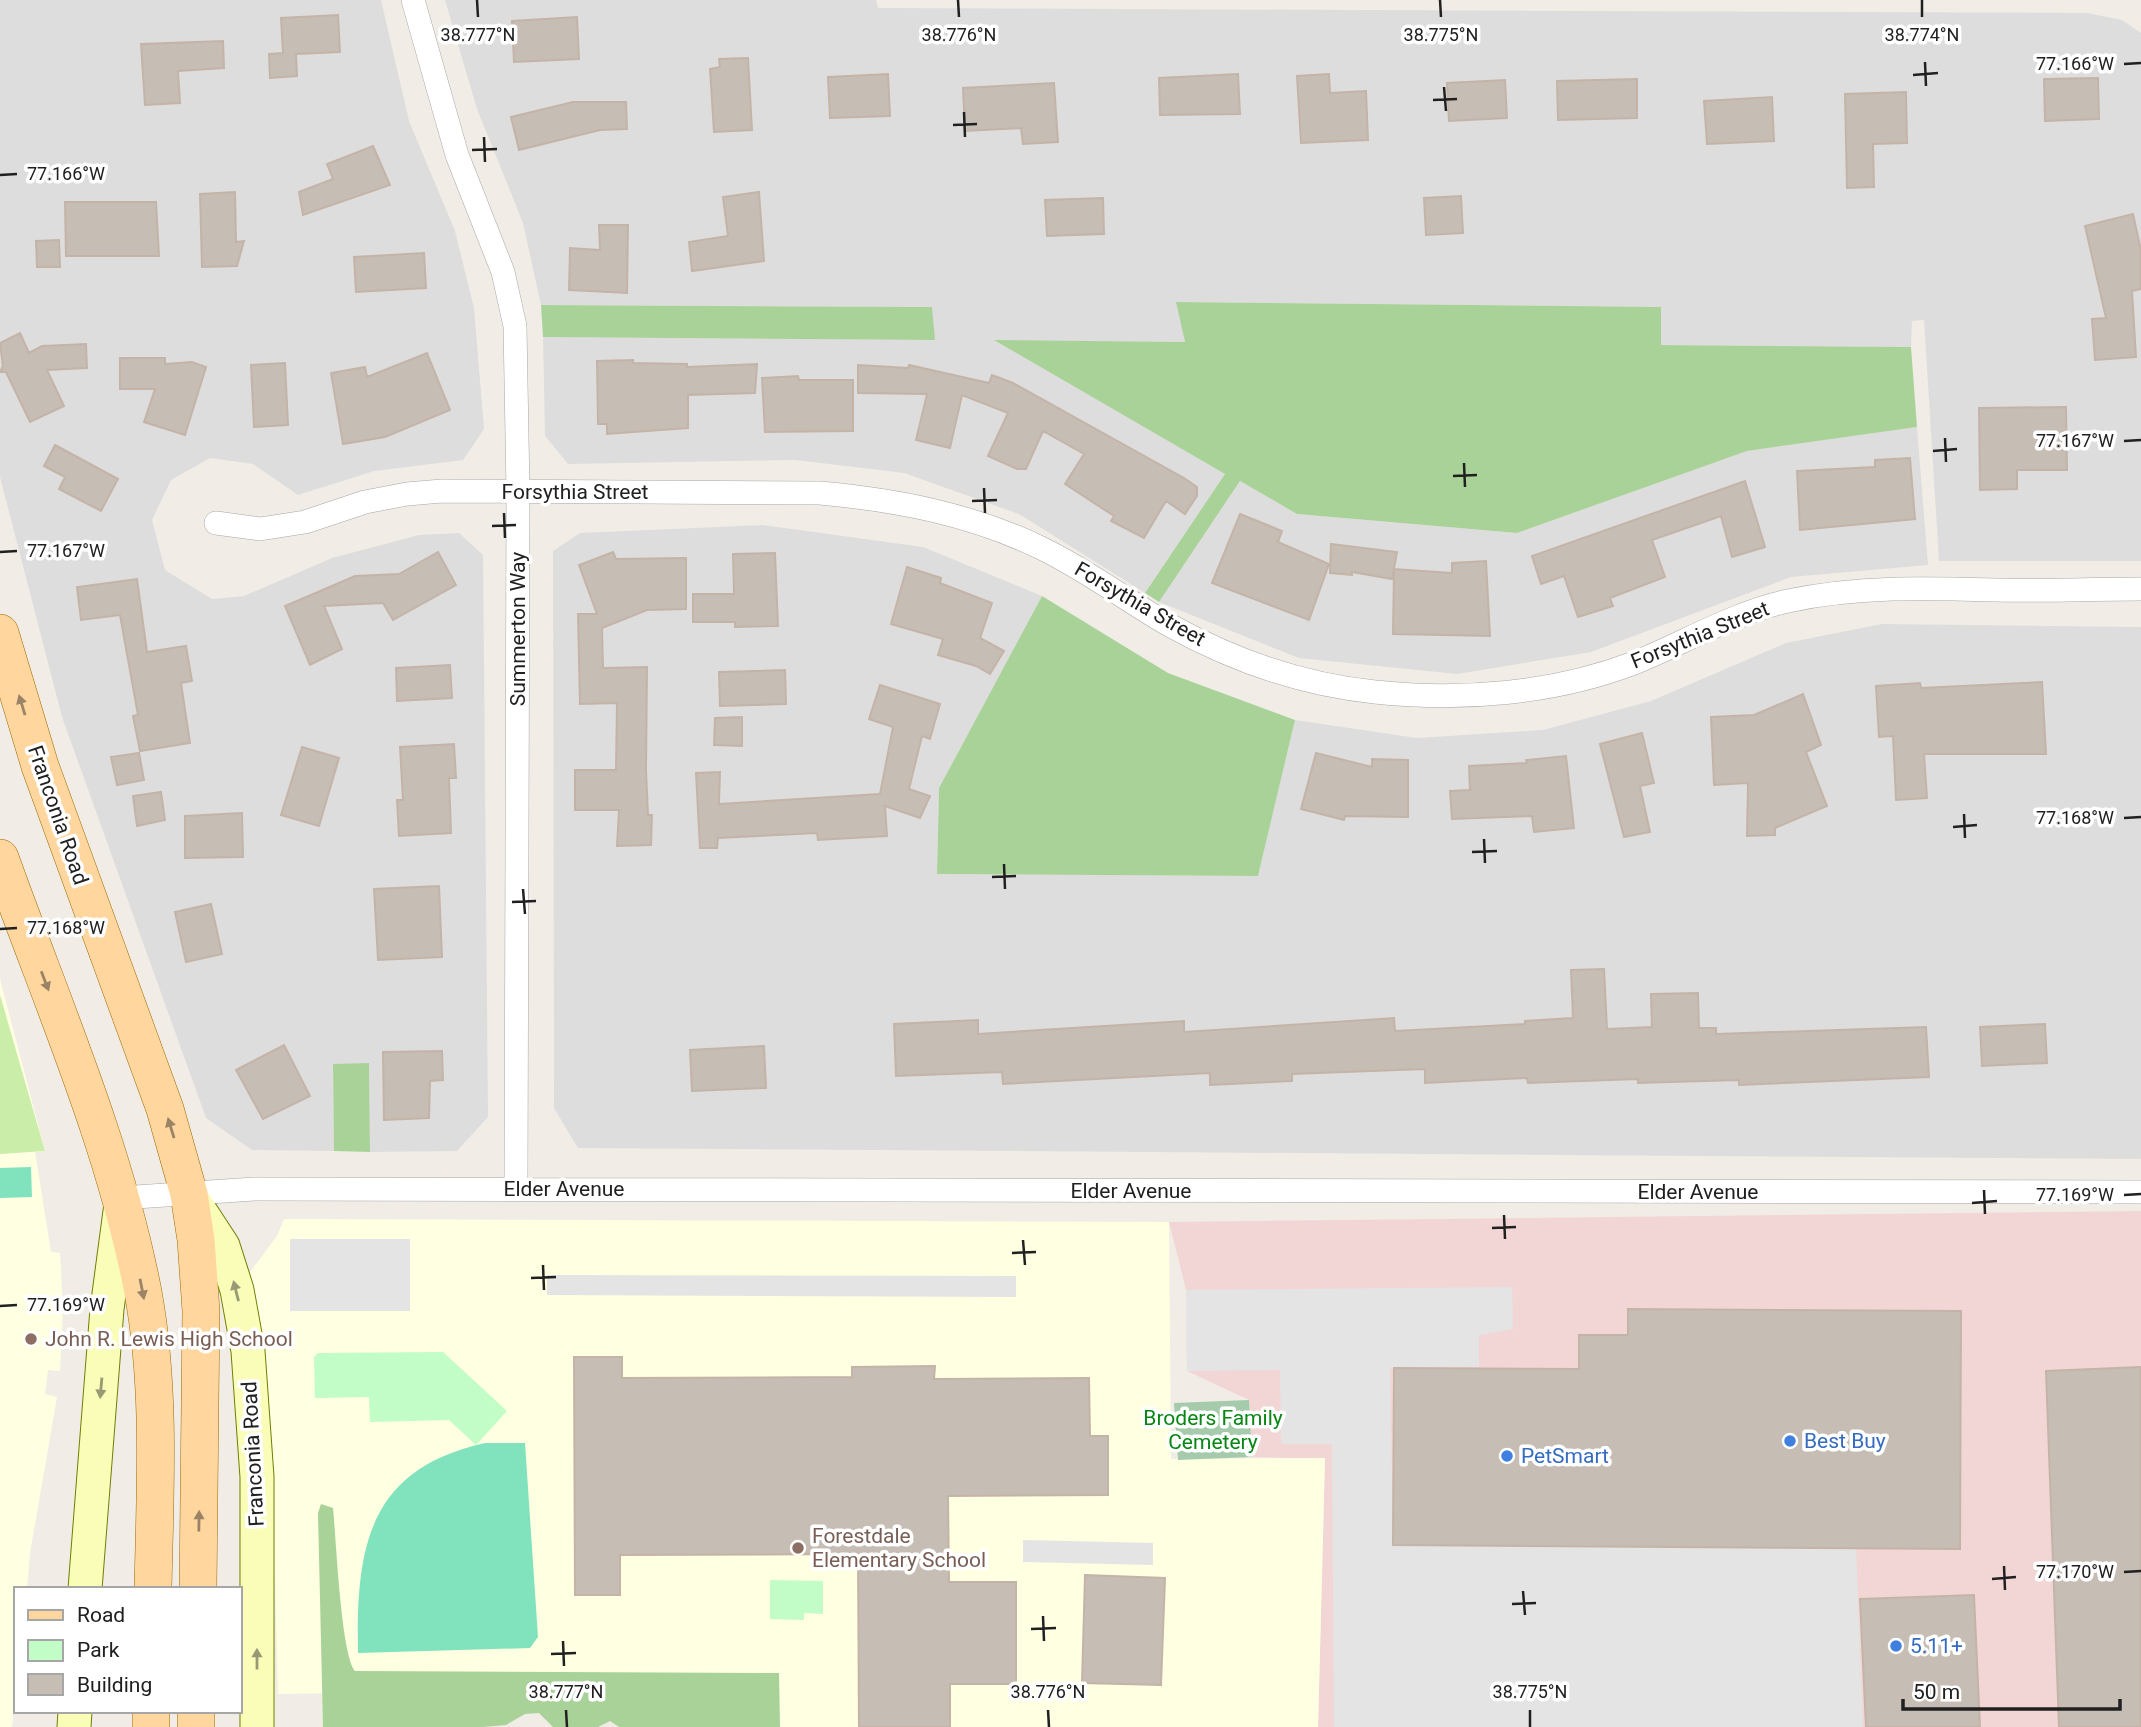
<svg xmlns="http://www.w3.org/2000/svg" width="2141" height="1727" font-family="Roboto,sans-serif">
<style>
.residential{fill:#dedddd}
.commercial{fill:#f2d6d5}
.education{fill:#ffffe1}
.grass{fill:#caedaa}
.forest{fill:#a9d299}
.cemetery{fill:#a6cbac}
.park{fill:#c2fcc7}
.pitch{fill:#80e3be}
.parking{fill:#e4e4e4}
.building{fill:#c6bdb5;stroke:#c4b4a7;stroke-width:2}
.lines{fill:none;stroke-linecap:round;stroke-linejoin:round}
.minor-casing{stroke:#a7a7a7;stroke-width:24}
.secondary-casing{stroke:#6f7e00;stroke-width:35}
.primary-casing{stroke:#9c6a00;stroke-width:38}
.minor{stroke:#fff;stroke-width:23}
.secondary{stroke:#f9fdb8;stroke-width:33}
.primary{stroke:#ffd69d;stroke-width:37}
.oneway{fill:#9b8465}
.oneway2{fill:#979a74}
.ticks{fill:none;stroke:#202020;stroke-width:2.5}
.education-dot{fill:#8d6e63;stroke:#fff;stroke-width:2.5}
.shop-dot{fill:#3f7fe0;stroke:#fff;stroke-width:2.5}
.labels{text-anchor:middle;stroke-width:7;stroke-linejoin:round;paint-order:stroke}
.street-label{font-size:21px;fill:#202020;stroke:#fff}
.education-label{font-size:21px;fill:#785e54;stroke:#fff;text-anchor:start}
.park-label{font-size:21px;fill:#068612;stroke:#fff}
.shop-label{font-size:21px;fill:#366cbe;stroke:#fff;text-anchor:start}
.ticks-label{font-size:18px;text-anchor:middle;fill:#202020;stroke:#fff;stroke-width:7;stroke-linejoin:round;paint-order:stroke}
</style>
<rect width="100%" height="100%" fill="#f1ede6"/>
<path class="residential" d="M0,0H381L409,121L455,231L474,308L484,429L463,460L374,471L298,495L253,464L210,458L171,480L152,520L165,570L212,599L244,596L332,558L419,535L459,533L483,555L488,1117L457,1151L370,1152L369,1064H333L334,1151L252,1150L206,1118L62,717L0,477Z
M445,0H876L878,8L2087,13L2122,20L2141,33V561H1939L1924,320L1912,321L1911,347L1660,345V307L1177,302L1185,342L996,341L1225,474L1145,593L1019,514L904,473L795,460L568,464L545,436L543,337L934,340L932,307L541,305L523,223L477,109Z
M1917,427L1928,565L1791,577L1591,652L1457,674L1299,658L1159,602L1240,481L1297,514L1517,533L1747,451Z
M763,525L923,547L1042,596L939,788L937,874L1258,876L1295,720L1417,738L1543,730L1651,701L1786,643L1882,624L2141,627V1159L578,1148L554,1108L553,551L580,533Z"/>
<path class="commercial" d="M2141,1211V1727H1318L1325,1459L1252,1457L1249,1400L1187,1371L1186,1290L1169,1222Z"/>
<path class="education" d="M0,979L45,1151L35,1152L51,1252L60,1253L63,1309L60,1371L48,1370L45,1394L57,1397L30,1553L27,1589H16V1686L12,1727H0Z
M284,1219L1169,1222L1171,1459L1325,1458L1318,1727H764L762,1687L278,1694L271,1434L250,1272L277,1236Z"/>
<path class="grass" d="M0,995L45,1151L0,1154Z"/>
<path class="forest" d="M1176,302L1661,307V345L1911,347L1917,427L1747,451L1517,533L1297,514L1240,481L1159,602L1145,593L1225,474L994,340L1185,342Z
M541,305L932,307L935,340L543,337Z
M1042,596L1168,673L1295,720L1258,876L937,874L939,788Z
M369,1063L370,1152L334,1151L333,1064Z
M321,1504L333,1508C336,1537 341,1655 355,1671L779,1673L780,1727H619L610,1721L598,1727H553L539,1713L525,1714L506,1725L483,1727H323L318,1513Z"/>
<path class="cemetery" d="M1249,1400L1252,1457L1178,1460L1174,1403Z"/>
<path class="park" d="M443,1352L507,1411L476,1445L449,1420L370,1422L369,1397L315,1398L314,1357L318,1353Z
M770,1580L823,1581V1614L804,1613V1620L770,1619Z"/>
<path class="pitch" d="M31,1167L32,1197L0,1198V1168Z
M485,1443H525L538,1637L530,1648L358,1653C356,1547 368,1469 485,1443Z"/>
<path class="parking" d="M290,1239H410V1311H290Z
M547,1275L1016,1276V1297L547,1295Z
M1512,1287L1513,1329L1479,1335V1367L1390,1368L1393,1545L1856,1548L1863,1727H1334L1332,1444H1281L1280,1370L1187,1371L1186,1290Z
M1023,1540L1153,1543V1565L1023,1562Z"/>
<path class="building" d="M338,15L340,52L296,54L297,76L270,78L269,54L283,53L281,18Z
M577,17L579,59L514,62L512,21Z
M223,41L224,68L178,71L180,103L145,105L141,44Z
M748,58L752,130L714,132L710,69L720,67L719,59Z
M888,74L890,116L830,118L828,77Z
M1238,74L1240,114L1160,115L1159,78Z
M1329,74L1330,93L1366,91L1368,140L1301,143L1297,76Z
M2098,78L2099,119L2045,121L2044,79Z
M1637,79V118L1558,120L1557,81Z
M1505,80L1507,118L1449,121L1447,83Z
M1054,83L1058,142L1023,144L1021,128L965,131L963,88Z
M1906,92L1907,143L1873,144L1874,187L1847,188L1845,94Z
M1772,97L1774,141L1707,144L1704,101Z
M573,102H626L627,129L600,130L519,150L511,117Z
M373,146L390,185L303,215L299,192L333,179L327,164Z
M235,192L236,242L244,241L237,266L202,267L200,194Z
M759,192L764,261L692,271L689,242L728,236L723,197Z
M1461,196L1463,233L1426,235L1424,198Z
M1103,198L1104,234L1047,236L1045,200Z
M65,202H156L159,256H66Z
M2133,214L2141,250V289L2132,291L2136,357L2095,360L2092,319L2106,318L2085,226Z
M599,225H628L627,293L569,290L570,248L600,250Z
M59,240L60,267H37L36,241Z
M424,253L426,288L356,292L354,257Z
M20,333L29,353L42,346L86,344L87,368L47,370L64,406L30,422L6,372H0L3,366L0,343Z
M427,353L450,410L385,437L343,444L331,373L365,367L367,377Z
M120,358H165V364L192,362L206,367L185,435L144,422L155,389H120Z
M633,360V363L687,364V367L757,364L755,393L688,395V428L607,434V424H598L597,361Z
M285,363L288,425L254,427L251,365Z
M858,365L908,368L909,365L989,383L992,375L1013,383L1184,478L1197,487V496L1185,514L1166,501L1144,538L1111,521L1114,516L1065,484L1084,454L1043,431L1026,469H1017L988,456L1008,413L962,395L950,448L916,440L927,394L858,393Z
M798,376L799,380H853V431L765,432L762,378Z
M2066,407L2067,470H2017V489L1980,490L1979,408Z
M55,445L118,479L101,511L59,489L65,477L44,466Z
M1910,458L1915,519L1800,530L1797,471L1875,467V460Z
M1745,481L1765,547L1732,557L1721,516L1652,540L1665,577L1610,598L1613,606L1578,617L1564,576L1541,584L1532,556Z
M1240,514L1282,531L1278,542L1329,564L1309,620L1212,583Z
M1331,544L1397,552L1392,579L1352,572V575L1330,573Z
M438,552L456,585L393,620L383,603L324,606L342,649L310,665L285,606L355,576L399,574Z
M613,552L616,559L686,558V609L647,610L602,628L603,668L647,667L646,770L648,815H652L651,845L617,846L619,810H575V770H616L617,703L580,704L578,614H597L579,565Z
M775,553L778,626L735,627V622H693V594H734L733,554Z
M1486,561L1490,636L1393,634L1394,569L1452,573V563Z
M907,567L941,578L940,583L992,603L980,638L1004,651L990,674L976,666L938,655L943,639L891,624Z
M137,579L147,652L186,646L192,681L181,683L190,743L140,751L133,716L138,715L120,615L81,620L77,587Z
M450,665L452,698L397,701L396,668Z
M785,670L786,704L720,706L719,672Z
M2042,682L2046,754H1924L1927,798L1896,800L1893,736L1879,737L1876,686L1920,683L1921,688Z
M880,685L940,704L930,739L922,736L909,789L930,796L920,818L885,806L887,836L818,840L817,833L718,838L717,848H700L696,773L720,772L719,804L880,794L893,727L869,719Z
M1803,694L1821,745L1806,752L1827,806L1775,828V835L1747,836L1748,783L1714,785L1711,717L1754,715Z
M742,717V746L714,745L715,718Z
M1642,733L1654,783L1640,786L1650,832L1624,837L1600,744Z
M454,744L456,778H449L451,833L399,836L397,800H403L400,747Z
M302,747L339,758L319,826L281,815Z
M139,753L144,780L117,785L111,757Z
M1316,753L1372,767V759L1408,760V817L1345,816L1344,820L1301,809Z
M1566,756L1574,828L1534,832L1532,816L1452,819L1450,791L1470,790L1469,766L1527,763L1526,760Z
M161,792L165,820L137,826L133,796Z
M242,813L243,857L185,858V816Z
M439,886L442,957L378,960L374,889Z
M211,904L222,954L186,962L175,912Z
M1604,969L1607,1029L1652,1027L1651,994L1698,993L1699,1028H1716V1034L1926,1027L1929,1077L1739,1085V1080L1638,1083V1079L1528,1083L1527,1078L1425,1083V1069L1292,1074V1081L1210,1085V1073L1003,1084L1002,1072L896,1076L894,1024L978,1020V1034L1184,1021V1032L1394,1018L1395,1031L1525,1024V1021L1573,1018L1571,970Z
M2045,1024L2047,1063L1982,1066L1980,1027Z
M284,1045L310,1096L263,1119L236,1070Z
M764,1046L766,1088L692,1091L690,1050Z
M442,1051L443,1080L430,1081L429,1118L384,1120L383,1052Z
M1628,1309L1961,1311L1960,1549L1393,1545L1394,1368L1579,1369V1335H1628Z
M574,1357H622V1378L852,1377V1367L935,1366L934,1379L1089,1378L1090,1436H1108V1495L948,1496L949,1582H1016V1684H950V1727H859L858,1554L620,1555V1595H575Z
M2141,1367V1727H2059L2046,1371Z
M1085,1575L1165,1578L1161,1685L1082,1683Z
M1974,1595L1980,1727H1866L1860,1599Z"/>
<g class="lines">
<g class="minor-casing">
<path id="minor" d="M413,0L457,155L503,272L515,326L518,491L516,1189
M216,523L260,529L305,522L365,502L407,494L442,491L820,493C896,500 971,514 1041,548C1087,570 1127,601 1171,626C1233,660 1304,685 1375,692C1461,701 1553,694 1634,663C1686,642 1733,613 1788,601C1857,586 1926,588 1995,590C2044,591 2093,589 2141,589
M121,1198L254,1189L2141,1192"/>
</g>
<g class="secondary-casing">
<path id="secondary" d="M189,1194L223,1246L237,1290L248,1351L257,1477V1727
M85,1589L107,1309L121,1204
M74,1727L75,1711"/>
</g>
<g class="primary-casing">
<path id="primary" d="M0,633L40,766L165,1109L189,1194L196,1240L201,1311L198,1589
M0,858C51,1001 114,1142 143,1292C161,1390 155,1490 153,1589
M151,1727V1711
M196,1727V1711"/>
</g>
<use href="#minor" class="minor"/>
<use href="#secondary" class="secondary"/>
<use href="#primary" class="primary"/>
</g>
<defs><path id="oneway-solid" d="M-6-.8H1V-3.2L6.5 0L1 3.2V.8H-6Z" transform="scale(1.75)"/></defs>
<g class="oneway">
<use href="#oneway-solid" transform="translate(22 705) rotate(-107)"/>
<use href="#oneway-solid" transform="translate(45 981) rotate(69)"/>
<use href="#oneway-solid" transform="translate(171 1128) rotate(-107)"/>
<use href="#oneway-solid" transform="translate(142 1289) rotate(79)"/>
<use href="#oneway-solid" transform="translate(199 1521) rotate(-89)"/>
</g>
<g class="oneway2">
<use href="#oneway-solid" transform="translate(236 1291) rotate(-104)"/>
<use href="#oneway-solid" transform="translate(101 1388) rotate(95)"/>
<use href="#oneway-solid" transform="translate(257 1659) rotate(-90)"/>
</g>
<path class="ticks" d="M477,0L478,17M958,0L959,17M1440,0L1441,17M1922,0V17M1925,62L1926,86M2124,64L2141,63M1913,75L1938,73M1444,87L1446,111M1433,100L1457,99M964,112L965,137M953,125L977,124M484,137L485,162M472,150L497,149M0,175L17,174M1945,438L1946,462M2124,441L2141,440M1933,451L1957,449M1464,463L1465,487M1453,476L1477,475M984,488L985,513M972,501L997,500M504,513L505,538M492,526L516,525M0,552L17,551M1964,814L1965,838M2124,818L2141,817M1953,827L1977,825M1484,839L1485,863M1472,852L1497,851M1004,864L1005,889M992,877L1016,876M523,889L525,914M512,902L536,901M0,929L17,928M1984,1190L1985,1214M2124,1195L2141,1194M1972,1203L1997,1201M1504,1215L1505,1239M1492,1228L1516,1227M1023,1240L1025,1265M1012,1253L1036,1252M543,1265L544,1290M531,1278L556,1277M0,1306L17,1305M2004,1566L2005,1590M2124,1572L2141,1571M1992,1579L2016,1577M1523,1591L1525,1615M1512,1604L1536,1603M1043,1616L1044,1641M1031,1629L1056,1628M563,1641L564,1666M551,1654L576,1653M566,1710L567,1727M1048,1710L1049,1727M1530,1710V1727"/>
<g class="education-dot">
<circle cx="31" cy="1339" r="7"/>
<circle cx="798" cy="1548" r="7"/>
</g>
<g class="shop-dot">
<circle cx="1790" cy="1441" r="7"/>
<circle cx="1507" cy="1456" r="7"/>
<circle cx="1896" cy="1646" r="7"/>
</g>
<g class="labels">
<g class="street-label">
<text x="575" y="499">Forsythia Street</text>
<text transform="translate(1140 604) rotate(30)" y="7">Forsythia Street</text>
<text transform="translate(518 629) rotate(-90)" y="7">Summerton Way</text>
<text transform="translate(1700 635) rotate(-22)" y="7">Forsythia Street</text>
<text transform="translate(58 815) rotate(71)" y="7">Franconia Road</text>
<text x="564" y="1196">Elder Avenue</text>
<text x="1131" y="1198">Elder Avenue</text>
<text x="1698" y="1199">Elder Avenue</text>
<text transform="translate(253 1454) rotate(-93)" y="7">Franconia Road</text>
</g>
<g class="education-label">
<text x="45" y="1346">John R. Lewis High School</text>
<text x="812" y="1543">Forestdale<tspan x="812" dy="24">Elementary School</tspan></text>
</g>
<g class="park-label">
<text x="1213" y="1425">Broders Family<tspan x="1213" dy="24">Cemetery</tspan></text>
</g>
<g class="shop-label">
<text x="1804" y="1448">Best Buy</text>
<text x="1521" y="1463">PetSmart</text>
<text x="1910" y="1653">5.11+</text>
</g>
</g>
<g class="ticks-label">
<text x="478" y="41">38.777°N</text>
<text x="959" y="41">38.776°N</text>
<text x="1441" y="41">38.775°N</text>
<text x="1922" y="41">38.774°N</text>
<text x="2075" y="70">77.166°W</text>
<text x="66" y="180">77.166°W</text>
<text x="2075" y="447">77.167°W</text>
<text x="66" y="557">77.167°W</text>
<text x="2075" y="824">77.168°W</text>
<text x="66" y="934">77.168°W</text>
<text x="2075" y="1201">77.169°W</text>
<text x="66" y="1311">77.169°W</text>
<text x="2075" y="1578">77.170°W</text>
<text x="566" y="1698">38.777°N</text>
<text x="1048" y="1698">38.776°N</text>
<text x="1530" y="1698">38.775°N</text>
</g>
<rect x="14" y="1587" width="228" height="126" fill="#ffffff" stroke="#a6a6a6" stroke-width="2"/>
<rect x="28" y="1610" width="35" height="10" fill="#ffd69d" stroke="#a6a6a6" stroke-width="2"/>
<text x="77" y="1622" font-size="21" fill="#202020">Road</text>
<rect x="28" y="1640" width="35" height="21" fill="#c2fcc7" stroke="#a6a6a6" stroke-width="2"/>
<text x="77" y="1657" font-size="21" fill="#202020">Park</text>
<rect x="28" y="1674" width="35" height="21" fill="#c6bdb5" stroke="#a6a6a6" stroke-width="2"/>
<text x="77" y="1692" font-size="21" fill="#202020">Building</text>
<path d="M1903 1699v10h217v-10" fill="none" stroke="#202020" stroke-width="3.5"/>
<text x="1913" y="1699" font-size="21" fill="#202020" stroke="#ffffff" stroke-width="5" paint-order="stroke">50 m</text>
</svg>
